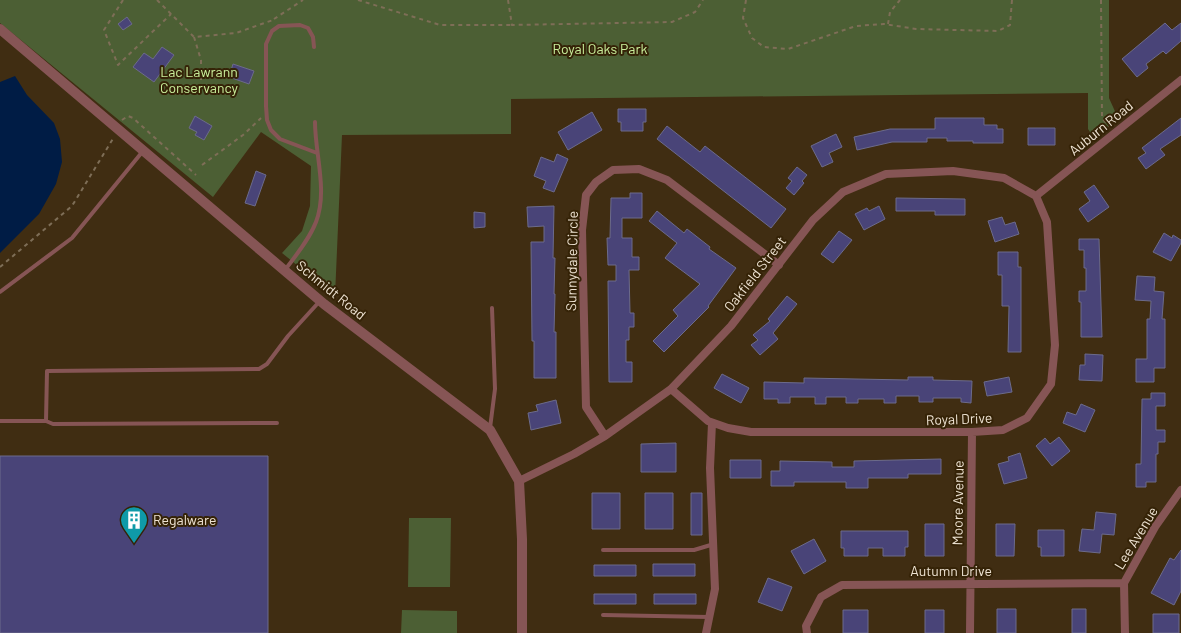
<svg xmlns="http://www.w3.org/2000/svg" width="1181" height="633" font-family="Barlow,sans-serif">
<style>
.green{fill:#4c5f34}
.water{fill:#001c45}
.building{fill:#494478;stroke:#6c6b8b}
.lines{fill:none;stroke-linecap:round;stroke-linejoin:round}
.path{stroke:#7e6e57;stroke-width:2;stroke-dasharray:4 4;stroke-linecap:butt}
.service{stroke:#865555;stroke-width:4}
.minor{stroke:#865555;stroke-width:8}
.tertiary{stroke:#865555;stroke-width:10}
.labels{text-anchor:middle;stroke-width:4;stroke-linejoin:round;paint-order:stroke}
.park-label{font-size:14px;fill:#caf09c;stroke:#352307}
.street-label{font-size:14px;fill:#eee3d3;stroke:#352307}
.poi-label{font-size:14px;fill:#eee3d3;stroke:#352307;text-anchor:start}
</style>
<rect width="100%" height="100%" fill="#402d12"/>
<path class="green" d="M0,0H1109V98L1118,118L1094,138L1088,129V93L511,99V134L342,135L335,296L282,253L302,231L310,206L311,166L261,132L213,197L0,23Z
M409,518H451L450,587H408Z
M402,610L457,611V633H401Z"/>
<path class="water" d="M15,76L27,95L54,123L60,139L62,162L56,184L39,214L0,253V82Z"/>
<path class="building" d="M127,17L132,24L123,30L118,24Z
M1165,23L1172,30L1181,23V41L1166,54L1163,51L1146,64L1148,68L1137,77L1122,59Z
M162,47L174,55L154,82L133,67L144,53L153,59Z
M233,64L254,71L249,84L229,77Z
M618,109H646V122H643V131H621V122H618Z
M592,112L602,130L568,150L558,132Z
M195,116L212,126L204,140L195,135L197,132L189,128Z
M935,118H984V125H997V129H1003V143H973V141H947V138H927V142H892L857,150L854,137L890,129H935Z
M1181,118V135L1160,149L1165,155L1146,169L1138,158L1146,153L1142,148Z
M667,126L700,152L705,146L786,209L771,228L657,139Z
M1028,128H1055V145H1028Z
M836,134L842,147L829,153L833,162L822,167L811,146Z
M557,154L568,159L554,192L543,188L546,181L534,176L541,157L554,162Z
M797,167L807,175L802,181L804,183L794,195L786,188L792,181L788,178Z
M256,171L266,175L255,206L245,203Z
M1094,185L1109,207L1088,222L1079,209L1090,201L1084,192Z
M630,193H642V218H622V238H632V257H639V270H629L630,313H634V327H629V340H626V362H632V382H609L608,281H616V265H608L607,238H610L611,198H630Z
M896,198L965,199V215H935V211H896Z
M554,206L553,258H555L554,294H555L554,332H556V378H534V341H532L531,242H544V226L528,227L527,207Z
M879,206L885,219L864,230L855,214L867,208L869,211Z
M657,211L684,233L687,229L710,247L709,249L736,268L708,306L709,307L664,352L653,341L678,316L673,310L700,284L665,258L677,243L649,221Z
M474,212L485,213V227L474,228Z
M1002,217L1005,225L1015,222L1019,234L995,242L988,221Z
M839,231L852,240L833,263L821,254Z
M1164,233L1172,238L1173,235L1181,240V243L1171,261L1153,252Z
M1079,239H1099L1102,337H1081V302H1079V291H1086V268H1084V250H1079Z
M998,252H1018V267H1021V352H1008L1009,306H1002V275H998Z
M1137,276L1155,277L1154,291L1164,292L1162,319H1165V368H1154V382H1136V359H1147V319H1150L1151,301L1135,300Z
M787,296L797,304L773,333L778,339L760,355L751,345L758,340L753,335L770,321L768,319Z
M1085,354L1103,355L1102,381L1079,380L1080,365H1085Z
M722,374L749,388L741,403L714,388Z
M908,377H933V380L972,381L971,403L961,402V398H933V402H919V396H896V403H884V399H858V403H846V397H826V404H815V397H790V403H778V399H764V382L804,383V378L908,380Z
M1009,377L1012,392L987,396L984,382Z
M1151,393H1165V406H1156V430H1165V442H1158V454H1156V482H1146V487H1136V464H1141L1142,399H1151Z
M556,400L561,423L531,430L528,413L538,411L536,405Z
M1081,404L1095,410L1085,432L1063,423L1067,412L1076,415Z
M1059,437L1070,451L1052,466L1036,446L1045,438L1050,444Z
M676,443V472H641V444Z
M1020,453L1027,478L1004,484L998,464L1009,461L1008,457Z
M0,456H268V633H0Z
M941,459V474H908V478H868V488H846V482H794V486H771V471H780V461L832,462V467H854V461Z
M730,460H761V478H730Z
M592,493H620V529H592Z
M645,493H673V529H645Z
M691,493H702V535H691Z
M1096,512L1116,514L1114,535L1102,534L1100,553L1079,551L1082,529L1094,530Z
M925,524H944V556H925Z
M996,524H1015L1014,556H996Z
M1038,530H1064V556H1041V547H1038Z
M841,531H908V547H905V556H883V548H868V556H844V548H841Z
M814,539L826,561L804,574L791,551Z
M1181,550V591L1174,605L1151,593L1170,558L1174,560Z
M653,564H695V576H653Z
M594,565H636V576H594Z
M768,578L792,587L782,611L758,602Z
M594,594H636V604H594Z
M654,594H696V604H654Z
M997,609H1016V633H997Z
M1072,609H1086V633H1072Z
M843,610H868V633H843Z
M925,610H944V633H925Z
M1153,614H1179V633H1153Z"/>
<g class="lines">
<path class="path" d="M123,0L104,30L118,65L171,14
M157,0L194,37L236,33L273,20
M358,0L440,25H511
M508,0L512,25L672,22L695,12L703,0
M746,0L743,18L752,38L764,47L788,49L856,26L884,24L916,29L998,31L1010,25L1012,0
M1101,0L1102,118L1109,126
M274,19L303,0
M888,24L890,12L900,0
M194,37L201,60V82
M122,120L128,116L133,118L196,175
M202,165L243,135L261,118
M0,267L72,206L114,137"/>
<path class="service" d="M314,47L313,37L308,28L300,25L279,26L272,31L266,44V106L267,120L271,130L280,139L317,153
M285,270C296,255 309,240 316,222C328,191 315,154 315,122
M0,292L72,238L143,151
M0,421H46L53,424L277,423
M46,421L47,371L259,369L267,364L288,336L319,302
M490,428L495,389L492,308
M603,550H694L714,544
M603,615L709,617"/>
<path class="minor" d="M1036,196L1181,80
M671,389L708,421L728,428L751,432H972L1003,430L1027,418L1051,384L1055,345L1047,222L1036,196
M605,436L586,407L582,230L586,195L596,182L613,170L639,169L667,180L779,265
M519,481L574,454L605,436L671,389L731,326L813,220L843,192L886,174L953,171L1004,178L1036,196
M706,633L715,589L710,468L712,423
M807,633L806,626L821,597L842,585L1124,583
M970,633L972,432
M1125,633L1124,583L1155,527L1181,490"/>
<path class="tertiary" d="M0,29L324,304L490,430L519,481L522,539V633"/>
</g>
<defs>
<g id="building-pin" transform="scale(1.4375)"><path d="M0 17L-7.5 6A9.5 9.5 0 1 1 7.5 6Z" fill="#0f9aa8" stroke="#352307"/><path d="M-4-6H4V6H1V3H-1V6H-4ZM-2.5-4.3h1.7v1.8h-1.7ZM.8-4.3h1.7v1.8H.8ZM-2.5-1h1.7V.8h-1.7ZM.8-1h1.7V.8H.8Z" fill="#fff"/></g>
</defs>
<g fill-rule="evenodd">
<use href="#building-pin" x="134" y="520"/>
</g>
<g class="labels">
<g class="park-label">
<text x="600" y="54">Royal Oaks Park</text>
<text x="199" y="77">Lac Lawrann<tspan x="199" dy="16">Conservancy</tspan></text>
</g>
<g class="street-label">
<text transform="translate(1101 128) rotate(-39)" y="5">Auburn Road</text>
<text transform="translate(572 261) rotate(-89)" y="5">Sunnydale Circle</text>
<text transform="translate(755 274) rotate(-52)" y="5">Oakfield Street</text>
<text transform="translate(331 290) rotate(39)" y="5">Schmidt Road</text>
<text transform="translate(959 419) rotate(-2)" y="5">Royal Drive</text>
<text transform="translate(958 503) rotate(-89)" y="5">Moore Avenue</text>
<text transform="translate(1136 538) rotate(-59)" y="5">Lee Avenue</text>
<text x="951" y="576">Autumn Drive</text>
</g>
<g class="poi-label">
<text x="153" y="525">Regalware</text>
</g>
</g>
</svg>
